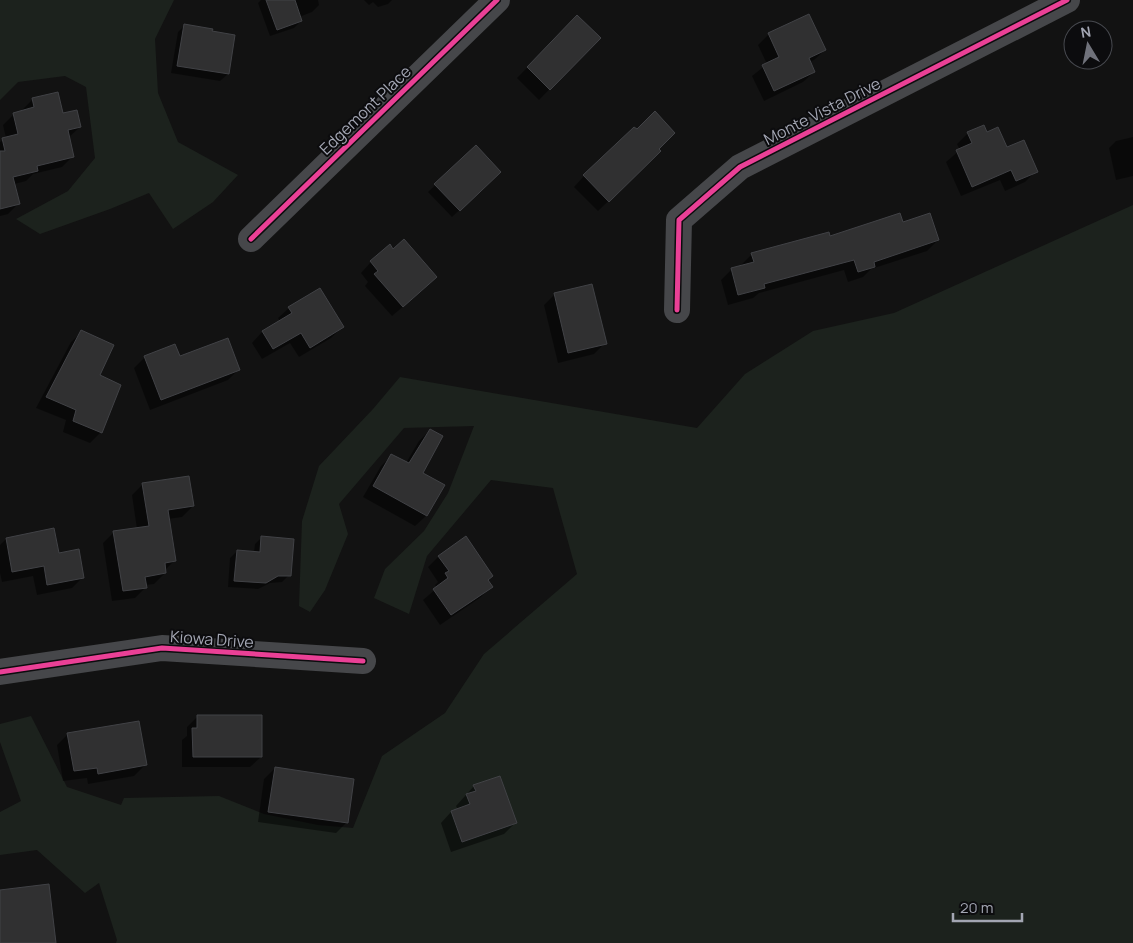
<svg xmlns="http://www.w3.org/2000/svg" width="1133" height="943" font-family="Manrope,sans-serif">
<style>
.green{fill:#1c221d}
.shadow{fill:#0007}
.building{fill:#303031;stroke:#414246}
.lines{fill:none;stroke-linecap:round;stroke-linejoin:round}
.minor{stroke:#46474a;stroke-width:26}
.cycleway-casing{stroke:#0c0c0e;stroke-width:8}
.cycleway{stroke:#ea4096;stroke-width:5}
.labels{text-anchor:middle;stroke-width:4;stroke-linejoin:round;paint-order:stroke}
.street-label{font-size:16px;fill:#a3a6b3;stroke:#0c0c0e}
</style>
<rect width="100%" height="100%" fill="#121212"/>
<path class="green" d="M0,0H174L155,39L158,93L178,142L238,175L213,202L173,229L149,193L110,209L40,234L16,219L68,191L95,158L86,87L65,76L18,82L0,100Z
M1133,205V943H116L117,940L99,883L85,893L37,850L0,855V812L21,801L0,742V724L31,716L67,787L121,805L124,798L219,796L264,814L318,825L353,828L382,756L445,713L484,654L577,574L553,488L491,480L427,556L409,614L374,598L385,569L424,531L448,493L474,426L404,428L339,504L348,534L325,590L310,612L299,606L302,521L319,466L373,409L400,377L697,428L745,374L813,331L894,313Z"/>
<path class="shadow" d="M261,0H318L319,5L312,12L299,17L301,21L294,28L270,36L258,3Z
M364,0H392L388,4L378,7L373,2L369,5Z
M577,17L599,38L539,100L517,78Z
M185,25L228,74L220,81L171,73L178,32Z
M769,34L825,50L814,60L809,62L814,72L803,82L764,101L752,76L767,64L758,45Z
M33,99L63,114L80,127L68,138L73,156L62,167L33,174L26,181L14,184L19,203L8,214L0,216V142L6,138L3,125L14,114L22,112V110Z
M968,133L987,134L1036,171L1025,182L1005,191L1000,180L961,196L946,162L960,150L957,144Z
M1133,137V176L1116,180L1109,148L1116,141Z
M476,147L499,172L452,217L428,192Z
M657,149L660,151L598,211L574,187L584,176Z
M902,223L938,240L927,251L871,269L863,277L848,282L844,270L759,293L753,298L728,305L721,280L732,269L742,267L741,265L752,254Z
M371,262L425,288L392,316L365,286L368,282L361,273Z
M555,294L605,343L594,354L558,363L544,305Z
M289,308L342,327L331,338L299,357L290,343L262,359L252,343L262,332L280,321L278,318Z
M82,332L98,375L101,432L90,443L63,432L66,420L36,408L71,342Z
M145,357L179,358L239,369L228,380L150,410L134,368Z
M430,430L421,473L443,485L426,516L415,526L363,497L381,466L392,455L406,463L419,441Z
M143,484L193,506L182,517L168,519L174,561L164,571L165,573L154,584L145,585L146,587L135,598L112,601L103,543L114,532L137,529L132,495Z
M262,537L289,575L282,582L270,583L258,589L228,587L230,558L237,551L254,552L255,544Z
M6,539L58,554L83,577L72,588L37,595L33,576L2,582L0,573V545Z
M439,556L492,576L487,581L491,586L481,597L440,625L423,600L437,588L435,585L438,582L428,567Z
M198,716L261,757L250,767H182V740L187,736V727Z
M68,734L145,765L134,776L88,784L87,778L63,781L57,745Z
M275,768L347,822L336,833L258,822L264,779Z
M474,786L515,823L504,834L451,852L441,823L451,812L458,810L456,806Z"/>
<path class="building" d="M266,0H295L302,21L277,30Z
M809,14L826,50L809,58L815,72L774,91L762,65L779,57L768,33Z
M577,15L601,38L550,90L527,67Z
M184,24L213,29L212,31L235,35L229,74L177,66Z
M58,92L63,113L77,110L81,127L68,130L74,157L37,166L38,171L13,177L20,204L0,209V151H5L2,138L18,134L13,113L34,107L32,98Z
M655,111L675,133L659,149L661,151L609,202L583,175L634,127L637,129Z
M984,125L987,132L998,127L1007,147L1024,140L1038,172L1016,181L1011,170L972,187L956,150L972,143L967,132Z
M476,145L501,172L460,211L434,184Z
M900,213L903,222L930,213L939,240L874,262L875,267L858,272L854,260L764,284L765,288L738,295L731,268L754,262L751,253L829,232L830,236Z
M404,239L437,277L403,307L374,274L378,271L370,261L390,244L393,249Z
M592,284L607,344L568,353L554,293Z
M320,288L344,327L310,348L301,333L273,349L262,331L292,313L288,307Z
M81,330L114,345L100,375L121,385L102,433L73,421L76,410L46,397Z
M228,338L240,370L161,400L144,356L175,344L180,356Z
M430,429L443,436L423,473L445,485L427,516L373,486L391,454L409,463Z
M189,476L194,506L168,510L176,561L165,563L166,573L145,577L147,588L123,591L113,531L149,526L142,483Z
M54,528L59,553L79,549L84,578L47,585L44,566L12,572L6,538Z
M261,536L294,539L291,576H278L266,583L234,581L237,550L260,552Z
M466,536L493,576L488,580L493,587L451,615L433,589L448,578L445,573L449,571L438,556Z
M197,715H262V757H193L192,728H197Z
M139,721L147,765L98,774L97,768L74,771L67,733Z
M275,767L354,779L348,823L268,812Z
M500,776L517,823L462,842L451,811L470,804L466,794L476,791L473,785Z
M49,884L56,943H0V890Z"/>
<g class="lines">
<path class="minor" d="M251,239L497,0
M677,310L679,220L740,167L1067,0
M0,672L162,648L363,661"/>
<g class="cycleway-casing">
<path id="cycleway" d="M251,239L497,0
M677,310L679,220L740,167L1067,0
M0,672L162,648L363,661"/>
</g>
<use href="#cycleway" class="cycleway"/>
</g>
<g class="labels">
<g class="street-label">
<text transform="translate(365 110) rotate(-44)" y="6">Edgemont Place</text>
<text transform="translate(822 111) rotate(-27)" y="6">Monte Vista Drive</text>
<text transform="translate(212 639) rotate(4)" y="6">Kiowa Drive</text>
</g>
</g>
<g transform="translate(1088 45) rotate(350)"><circle r="24" fill="#0c0c0e" stroke="#484a50"/>
<path d="M0-4L9 19L0 12L-9 19Z" fill="#70727b"/>
<text y="-8" font-size="14" font-weight="bold" text-anchor="middle" fill="#a3a6b3">N</text>
</g>
<path d="M953 913v8h69v-8" fill="none" stroke="#a3a6b3" stroke-width="2.5"/>
<text x="960" y="913" font-size="15" fill="#a3a6b3" stroke="#0c0c0e" stroke-width="4" paint-order="stroke">20 m</text>
</svg>
